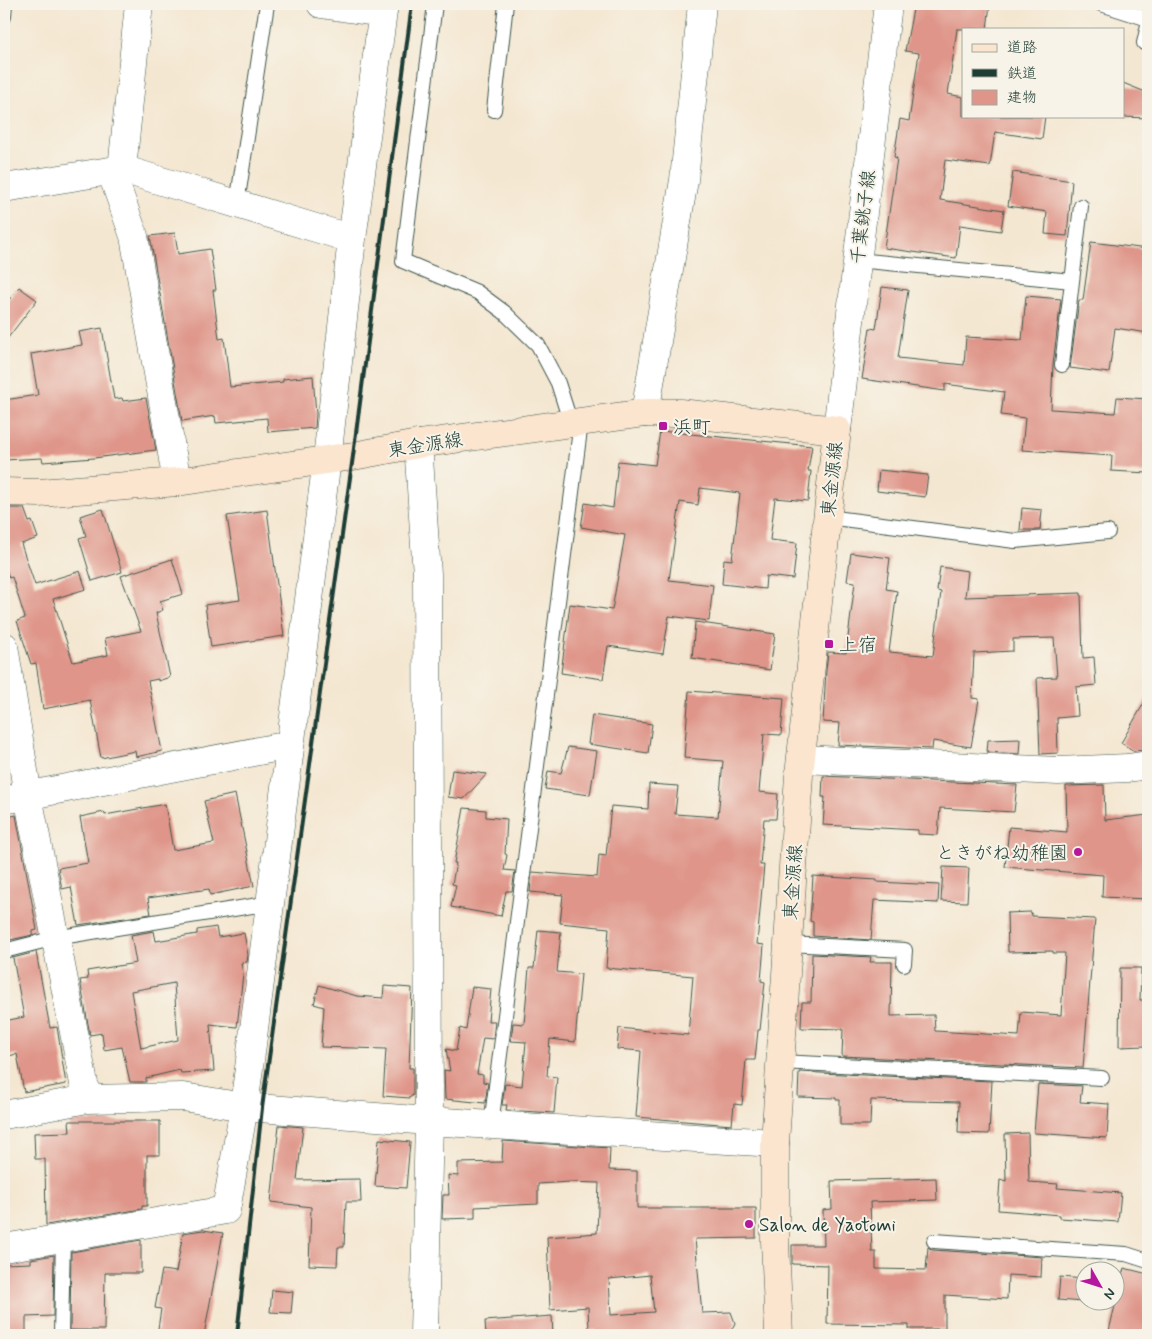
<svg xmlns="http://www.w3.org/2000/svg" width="1152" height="1339" font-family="Mynerve,'Klee One',sans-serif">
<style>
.building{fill:#df9589;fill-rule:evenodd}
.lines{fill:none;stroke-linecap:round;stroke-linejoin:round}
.service-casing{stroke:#3f564c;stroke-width:16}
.minor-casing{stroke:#3f564c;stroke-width:29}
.tertiary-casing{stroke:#3f564c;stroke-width:29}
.secondary-casing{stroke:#3f564c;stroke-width:29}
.service{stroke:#fff;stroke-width:14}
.minor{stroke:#fff;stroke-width:28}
.tertiary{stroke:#fff;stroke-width:28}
.secondary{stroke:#fbe5cf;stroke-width:28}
.rail{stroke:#1f3d34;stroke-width:4}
.poi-dot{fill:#b5179e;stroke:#f7f3e8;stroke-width:2}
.labels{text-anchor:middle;stroke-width:4;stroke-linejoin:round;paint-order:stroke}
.street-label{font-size:19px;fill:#1f3d34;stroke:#f7f3e8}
.poi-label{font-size:19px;fill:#1f3d34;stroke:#f7f3e8;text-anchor:start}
</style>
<rect width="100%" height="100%" fill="#f7f3e8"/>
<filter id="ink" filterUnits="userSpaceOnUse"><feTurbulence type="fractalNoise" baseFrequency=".02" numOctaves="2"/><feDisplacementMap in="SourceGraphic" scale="10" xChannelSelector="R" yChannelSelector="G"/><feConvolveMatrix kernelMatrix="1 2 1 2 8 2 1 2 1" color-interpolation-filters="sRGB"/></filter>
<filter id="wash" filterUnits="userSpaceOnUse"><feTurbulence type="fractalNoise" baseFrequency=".0096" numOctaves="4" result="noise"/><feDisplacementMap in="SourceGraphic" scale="20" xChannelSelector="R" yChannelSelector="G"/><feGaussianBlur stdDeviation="1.12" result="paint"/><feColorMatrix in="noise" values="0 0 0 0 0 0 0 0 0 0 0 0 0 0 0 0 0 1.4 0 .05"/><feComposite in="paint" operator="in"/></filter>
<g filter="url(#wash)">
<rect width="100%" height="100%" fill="#f4e7d1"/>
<g id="blocks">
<path class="building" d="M914,4H990L987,29H957L948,94L963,97V116H1045L1042,139L995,132L990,166L945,160L940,200L1004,210L1001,231L960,225L956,258L884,248L897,158L894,157L900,119L909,121L919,53L905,51Z
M1123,83L1148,93V118L1123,117Z
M1013,172L1072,181L1067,236L1045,234L1047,212L1008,206Z
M175,233L178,254L210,249L216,290H213L219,339L224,338L230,387L283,382V379L313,376L316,414L315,428L268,432L267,418L216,423L215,416L182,421L150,236Z
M1091,242L1148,249V333L1115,328L1109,373L1070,368L1079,300H1083Z
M19,287L37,300L4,343V306Z
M882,287L908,290L898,358L964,365L966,337L1022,340L1026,296L1061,299L1053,364L1051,409L1115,413L1117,397L1148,399V473L1111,471L1112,456L1022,450L1025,418L1001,415L1004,392L945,384V391L862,379L870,328L876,329Z
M102,328L114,399L122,398L123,401L146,398L156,450L94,458L43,462L42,458L4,460V400L38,395L31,354L82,345L79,332Z
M660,431L812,446L808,471H811L808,501L775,498L770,540L797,543L793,579L766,576L765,589L722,584L724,559L732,560L740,493L700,488L698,505L680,502L669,580L713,585L709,621L669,616L663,654L608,646L603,679L561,673L570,604L612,610L625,535L581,527L585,503L613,508L618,461L655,465Z
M879,470L928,475L925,497L877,491Z
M4,508H24L29,522L32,521L38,538L21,544L35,585L80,571L86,589L53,599L73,662L108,655L105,638L141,631L121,576L172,559L183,594L160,601L163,610L156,613L170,677L158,681V679L148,681L162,751L136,757L135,751L101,758L90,700L43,709L36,663L31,664L17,621L25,618L12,577L9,578L4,562Z
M1022,508L1042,510L1040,530H1020Z
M103,509L122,572L92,581L79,538L86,536L80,516Z
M267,510L284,636L211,647L205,605L240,600L227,516Z
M851,553L890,558L886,589L897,591L889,652L933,656L941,592L937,591L940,567L968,571L965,597L1081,593L1083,658L1094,657L1096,685L1076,687L1078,716L1057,718L1058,753L1040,754L1037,678L1057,677L1054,638L1013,639V651L974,653L972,698L979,699L971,747L933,741L932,749L838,745L840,723L823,722L826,670L828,652L846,653L855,582L847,581Z
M695,622L775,634L770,670L692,658Z
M689,691L784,698L781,735L764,734L759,792L778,794L776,819H764L760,865H764L757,944L764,945L761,981L765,982L760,1030H758L755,1060H746L742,1105L734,1104L732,1125L636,1117L641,1051L617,1049L619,1028L688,1035L693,976L606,968L609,928L560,923L563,895L530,892L532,872L597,877L599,855L606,856L611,806L648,809L649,784L678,786L675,814L718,817L723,761L684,758Z
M1148,696V744L1145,750L1134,751L1121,743Z
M592,715L652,724L648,753L588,744Z
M1020,739L1019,754L987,752L988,740Z
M568,747L597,751L590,795L545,789L548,771L561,773Z
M452,770L487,774L464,799L448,797Z
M823,776L1017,785L1014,812L940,808L938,835L918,834V830L823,825L825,797H822Z
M1104,785L1105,820L1148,815V899L1102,897L1103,875L1005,867L1009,827L1067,832L1066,786Z
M235,794L254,886L210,895L209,889L148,898L151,914L78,925L71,887L62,889L58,868L88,863L80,817L104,812L105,815L165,804L173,850L214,843L204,801Z
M464,808L486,810V817L507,819L505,854L507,855L504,870L515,871L512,891H506L501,916L451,907L456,885L452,884L456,863H454Z
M16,815L37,930L33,931V935L10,940V936L4,937V915L8,914L4,891V818Z
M943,867L969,868L967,902L941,901Z
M813,876L877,880V882L939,885L938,903L874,900L871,940L813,936V922L810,921Z
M1031,912L1032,916L1095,919L1083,1068L842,1056L843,1029L801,1028L802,1002H811L812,954L871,957L870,962H892L891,1016L934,1015L935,1031L1019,1036L1021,1012L1061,1015L1065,953H1053V951L1008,952L1007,913Z
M216,927L218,937L244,933L248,955L247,962L241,963L243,974L237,1027L210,1024L214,1071L181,1073L180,1070L146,1078V1082H130L122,1047L104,1050L102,1033L90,1035L80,980L88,979L87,971L136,963L131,935L154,931L156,941L197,934V930ZM174,983L178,1040L141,1048L131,991Z
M538,930L561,932L557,972L581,974L575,1042L550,1039L547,1076L557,1077L554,1113L506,1110L507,1105H502L505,1084L522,1086L526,1042L511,1041L513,1023L524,1024L529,968H534Z
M36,952L50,1028L57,1027L66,1084L24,1092L17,1054L4,1057V1021L24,1017L13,958Z
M1120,968H1141L1140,1000H1148V1032H1146V1046L1119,1047Z
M319,985L357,996L383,998L384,986L412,988L409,1068H413V1096H410V1098L383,1096L386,1049L321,1047L324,1007L314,1004Z
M472,987L491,989L488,1021H495L493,1039L483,1038L477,1074L483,1075V1082L488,1083L485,1103L445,1099L444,1070L450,1071L446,1049L456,1051L460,1028L466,1030Z
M799,1072L992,1081L989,1134L958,1133L959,1102L871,1100L870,1125H840V1100H836V1098L798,1097Z
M1038,1084L1082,1086L1080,1102L1109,1104L1107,1138L1034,1133Z
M69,1121H160V1155H147V1206H142V1209L46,1225L45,1159H35L34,1133L70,1132Z
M279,1125L303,1127L297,1180L360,1179L361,1202H346L344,1247H338L337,1266L309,1265L311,1207L271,1202Z
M1028,1133L1029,1182L1058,1184L1057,1188L1121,1193L1118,1222L1060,1218V1215L998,1210L1000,1180L1006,1181L1005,1134Z
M379,1139L410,1142L406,1188L375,1186Z
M503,1141L610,1148L609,1170L637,1171V1208H756V1238L695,1239L702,1313L731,1312L735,1323L729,1335H596V1330L589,1331L588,1307L550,1310L547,1237L597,1233L599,1183L570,1182L538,1184V1204L475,1207V1218L442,1219L443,1195H449L448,1175L458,1176V1163L502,1162ZM650,1275L654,1312L611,1315L609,1279Z
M936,1178L937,1200L870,1202L872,1252H876V1269L926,1270L928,1247L933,1250L1042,1257L1041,1277L1008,1275L1007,1299L945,1295V1329H909V1325L827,1324L828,1265L792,1264V1245H824L823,1210L832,1209L831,1181Z
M203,1230L223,1233L204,1335H157L161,1309L155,1308L162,1270L176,1272L183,1233Z
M141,1240V1273H105L104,1330H70L71,1252Z
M54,1255L53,1316L26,1317V1335H4V1264L31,1263V1259Z
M1124,1268L1148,1274V1335H1108Z
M1060,1277L1084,1279V1302L1058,1300Z
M272,1290L293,1292L291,1313L270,1312Z
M552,1316L553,1335H486L485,1321Z"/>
</g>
</g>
<g filter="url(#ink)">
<use href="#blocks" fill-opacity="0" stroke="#3f564c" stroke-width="1"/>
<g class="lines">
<g class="service-casing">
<path id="service" d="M435,4L403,261L477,292L504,312L538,345L558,383L571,424
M1101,4L1148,19
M4,16L5,4
M1144,43L1148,25
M494,110L506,4
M237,204L267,4
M857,260L1072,281
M1062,365L1081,206
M827,517L1015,541L1108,532
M788,944L905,950L904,964
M4,951L55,938L270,903
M780,1062L1102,1078
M491,1125L581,422
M934,1241L1126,1254L1148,1261
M61,1335L63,1237"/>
</g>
<g class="minor-casing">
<path id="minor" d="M321,4L382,13
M122,169L139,4
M111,171L134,236L177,482
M4,188L122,169L352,239
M645,413L684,180L702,4
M418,444L427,574L429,1121L424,1335
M4,646L28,796L87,1099
M802,759L1058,771L1128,768L1148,765
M4,800L290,745
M4,1115L87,1099L183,1097L244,1107L429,1121L775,1143
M4,1248L226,1210L244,1107L327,459L352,239L384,4"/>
</g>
<g class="tertiary-casing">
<path id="tertiary" d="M837,430L888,4"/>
</g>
<g class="secondary-casing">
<path id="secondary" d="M4,492L39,493L177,482L353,456L418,444L645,413H680L837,430L799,775L775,1143V1241L779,1335"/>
</g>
<use href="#service" class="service"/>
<use href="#minor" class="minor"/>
<use href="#tertiary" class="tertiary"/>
<use href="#secondary" class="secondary"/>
<path class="rail" d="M237,1335L262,1108L353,456L412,4"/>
</g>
</g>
<g class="poi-dot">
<rect x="658" y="421" width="10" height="10" rx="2.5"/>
<rect x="824" y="639" width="10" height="10" rx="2.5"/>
<circle cx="1078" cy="852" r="5"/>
<circle cx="749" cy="1224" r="5"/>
</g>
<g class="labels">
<g class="street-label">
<text transform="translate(862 217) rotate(-83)" y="7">千葉銚子線</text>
<text transform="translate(425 444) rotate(-9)" y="7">東金源線</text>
<text transform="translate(831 479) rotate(-84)" y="7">東金源線</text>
<text transform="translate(792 882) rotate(-86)" y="7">東金源線</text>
</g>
<g class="poi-label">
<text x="673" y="433">浜町</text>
<text x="839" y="651">上宿</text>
<text x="1068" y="859" text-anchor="end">ときがね幼稚園</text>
<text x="759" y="1231">Salon de Yaotomi</text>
</g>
</g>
<rect width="1152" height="1339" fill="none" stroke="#f7f3e8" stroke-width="20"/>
<rect x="962" y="28" width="162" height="90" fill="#f7f3e8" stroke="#a1aaa0"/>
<rect x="972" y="44" width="25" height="8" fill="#fbe5cf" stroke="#a1aaa0"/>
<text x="1007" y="52" font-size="15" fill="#1f3d34">道路</text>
<rect x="972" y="69" width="25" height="8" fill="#1f3d34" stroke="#a1aaa0"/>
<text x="1007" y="78" font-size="15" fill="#1f3d34">鉄道</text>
<rect x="972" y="90" width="25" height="15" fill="#df9589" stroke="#a1aaa0"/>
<text x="1007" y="102" font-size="15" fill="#1f3d34">建物</text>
<g transform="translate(1100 1286) rotate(129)"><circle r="24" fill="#f7f3e8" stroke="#a1aaa0"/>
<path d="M0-4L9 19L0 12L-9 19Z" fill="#b5179e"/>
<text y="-8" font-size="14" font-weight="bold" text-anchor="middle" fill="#1f3d34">N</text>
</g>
</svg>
